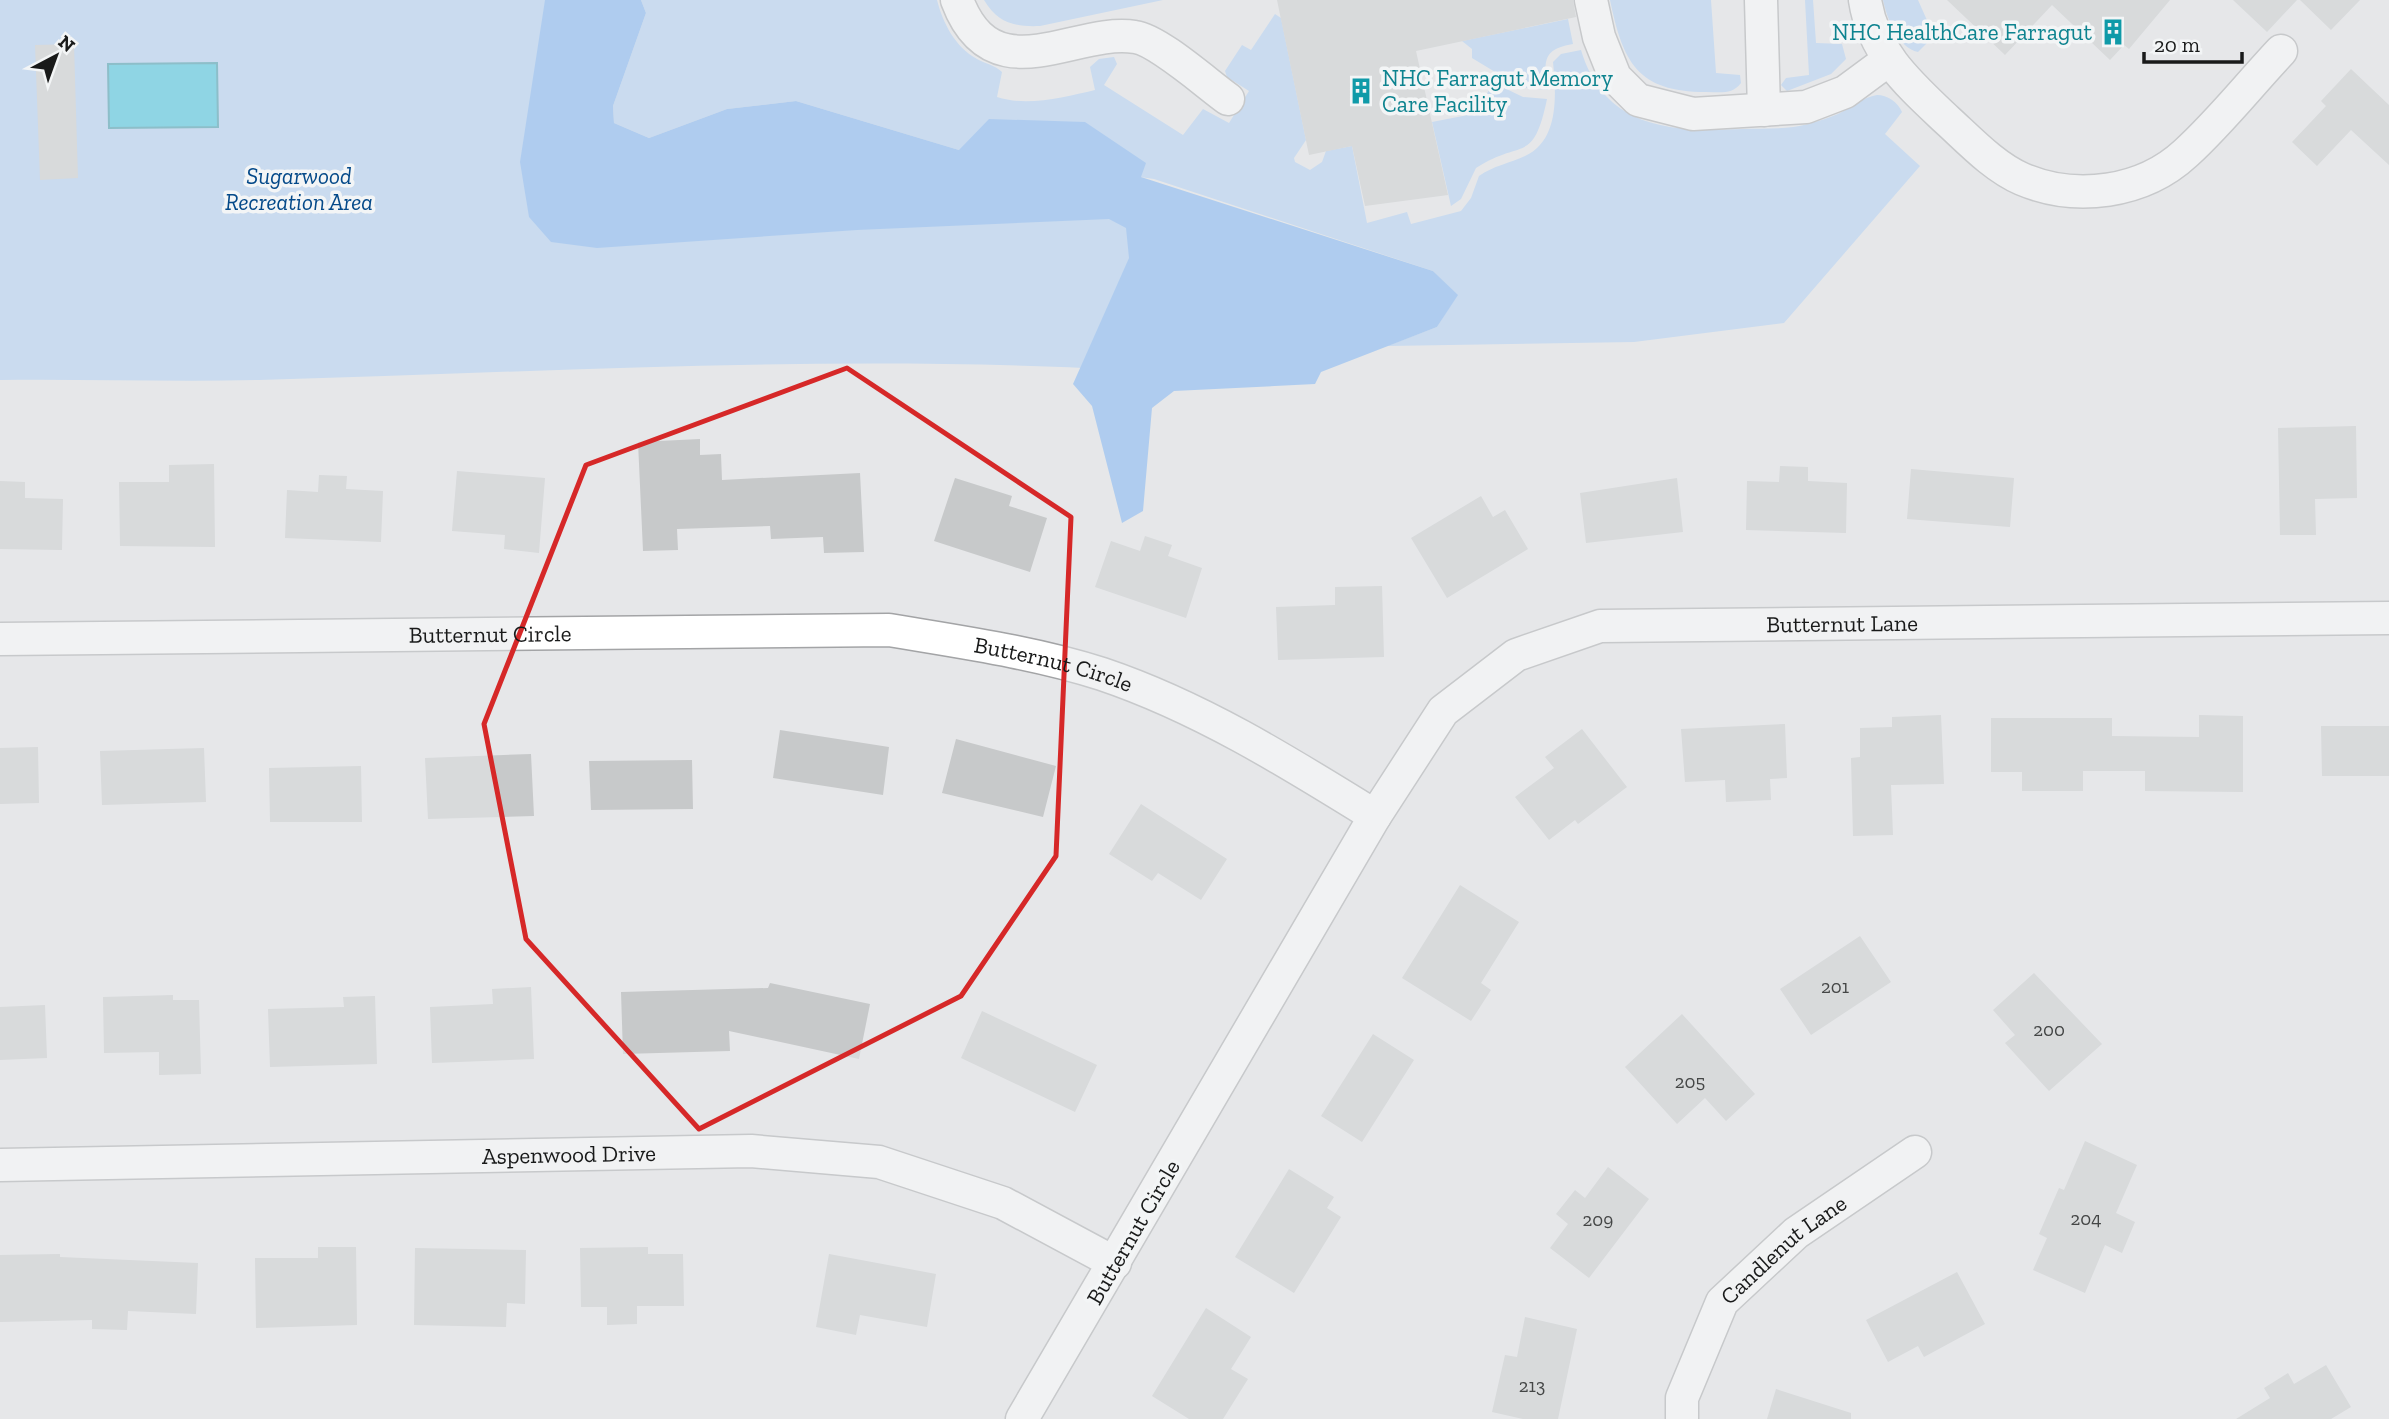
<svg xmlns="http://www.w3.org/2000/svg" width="2389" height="1419" viewBox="0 0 2389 1419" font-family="'Zilla Slab',serif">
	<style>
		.green { fill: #a8ccf6 }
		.forest { fill: #6eacf5 }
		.water { fill: #26bedd; stroke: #228da2; stroke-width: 2 }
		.building { fill: #c7c9ca }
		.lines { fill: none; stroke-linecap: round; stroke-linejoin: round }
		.minor-casing { stroke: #a3a4a6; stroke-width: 35 }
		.minor { stroke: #fff; stroke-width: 32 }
		.marked { fill: none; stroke: #d62828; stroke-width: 5; stroke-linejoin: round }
		.labels { text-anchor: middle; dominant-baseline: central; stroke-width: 7; stroke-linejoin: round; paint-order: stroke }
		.number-label { font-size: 19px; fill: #444646 }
		.culture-label { font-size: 23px; fill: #0d838f; stroke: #f3f5f6; text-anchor: end }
		.park-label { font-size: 23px; font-style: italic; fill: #044989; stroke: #f3f5f6 }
		.street-label { font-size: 23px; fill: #191a1a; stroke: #f3f5f6 }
	</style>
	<rect width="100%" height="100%" fill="#e6e7e9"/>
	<!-- green -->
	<path class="green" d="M 0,0 L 560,0 L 550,212 L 1134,202 L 1122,370 C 835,354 547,372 259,380 C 173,382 86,379 0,380 Z
		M 641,0 L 937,0 C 943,23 955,47 977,59 C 986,64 995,65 1002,72 L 997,97 C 1027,107 1065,97 1095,90 L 1090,67 L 1099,59 L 1114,57 L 1117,64 L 1104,85 L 1183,135 L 1203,109 L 1229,123 L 1249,91 L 1227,77 L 1225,71 L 1242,45 L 1251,50 L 1275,14 L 1281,18 L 1306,140 L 1294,158 L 1295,162 L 1310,170 L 1322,162 L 1326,151 L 1352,146 L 1367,223 L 1407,212 L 1411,224 L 1461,211 L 1471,198 L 1479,176 C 1493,166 1510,163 1525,156 C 1560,140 1556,93 1553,62 L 1561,54 L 1581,50 C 1605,130 1673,132 1743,129 C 1764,128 1788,130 1808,124 C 1818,121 1829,118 1838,114 C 1851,108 1863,97 1877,95 C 1887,95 1898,102 1902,112 L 1885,134 L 1920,166 L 1784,323 L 1634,342 L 1387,346 L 1437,327 L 1457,295 L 1433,271 L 1154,179 L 959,150 L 796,101 L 727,109 L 649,138 L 614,123 L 613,106 L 646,13 Z
		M 984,0 L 1163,0 L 1040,26 C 1014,27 998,23 984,0 Z
		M 1610,0 L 1711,0 L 1716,73 L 1740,75 L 1741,83 C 1732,95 1720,92 1706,92 C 1637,92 1623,62 1610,0 Z
		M 1805,0 L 1813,0 L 1816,43 L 1842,44 L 1846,59 L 1831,74 L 1787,91 L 1781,85 L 1786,78 L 1809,75 Z
		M 1883,0 L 1918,0 L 1934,36 L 1918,52 C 1898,48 1887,18 1883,0 Z
		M 1568,19 L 1573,44 C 1541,49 1544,63 1548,90 L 1520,87 L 1472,58 L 1472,49 L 1462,41 Z
		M 1494,83 L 1523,97 L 1547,99 C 1533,166 1522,138 1476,168 L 1461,199 L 1451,206 L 1432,122 L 1473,114 Z"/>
	<!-- forest -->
	<path class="forest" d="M 545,0 L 641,0 L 646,13 L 613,106 L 614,123 L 649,138 L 727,109 L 796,101 L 959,150 L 989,119 L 1085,122 L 1146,163 L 1141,177 L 1433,271 L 1458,295 L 1437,327 L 1321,372 L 1315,384 L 1174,391 L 1152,408 L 1143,511 L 1122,523 L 1092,406 L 1073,384 L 1129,258 L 1126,228 L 1109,219 L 857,230 L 597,248 L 551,242 L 529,217 L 520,162 Z"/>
	<!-- water -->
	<path class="water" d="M 217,63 L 218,127 L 109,128 L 108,64 Z"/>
	<!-- building -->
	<path class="building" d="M 1277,0 L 1573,0 L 1576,17 L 1416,51 L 1448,195 L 1365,206 L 1352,146 L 1309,155 Z
		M 1947,0 L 2170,0 L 2129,49 L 2124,45 L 2110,60 L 2052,5 L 2005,55 Z
		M 2233,0 L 2297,0 L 2267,32 Z
		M 2300,0 L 2360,0 L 2331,30 Z
		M 74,44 L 78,178 L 40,180 L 35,45 Z
		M 2351,69 L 2389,105 L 2389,165 L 2351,130 L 2317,166 L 2292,142 L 2326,106 L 2321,101 Z
		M 2356,426 L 2357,498 L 2315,499 L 2316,535 L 2280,535 L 2278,428 Z
		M 700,439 L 700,455 L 721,454 L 722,480 L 860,473 L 864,552 L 824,553 L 823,537 L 771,539 L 770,526 L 677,529 L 678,550 L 643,551 L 638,442 Z
		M 214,464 L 215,547 L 120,546 L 119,482 L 169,482 L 169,465 Z
		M 1780,466 L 1808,467 L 1808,481 L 1847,483 L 1846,533 L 1746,530 L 1747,481 L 1779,482 Z
		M 1911,469 L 2014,478 L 2010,527 L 1907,519 Z
		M 457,471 L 545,478 L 539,553 L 504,549 L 505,535 L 452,531 Z
		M 319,475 L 347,476 L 346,489 L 383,491 L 381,542 L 285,538 L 287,490 L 318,492 Z
		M 955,478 L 1012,496 L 1009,506 L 1047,518 L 1030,572 L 934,541 Z
		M 1677,478 L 1683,532 L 1586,543 L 1580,493 Z
		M 0,481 L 25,482 L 25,498 L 63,499 L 62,550 L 0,549 Z
		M 1481,496 L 1493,517 L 1505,510 L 1528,549 L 1447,598 L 1411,538 Z
		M 1145,536 L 1172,545 L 1168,556 L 1202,568 L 1186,618 L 1095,587 L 1111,541 L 1140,551 Z
		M 1382,586 L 1384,657 L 1278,660 L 1276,607 L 1335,605 L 1335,587 Z
		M 1941,715 L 1944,784 L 1891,785 L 1893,835 L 1853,836 L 1851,758 L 1860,757 L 1860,728 L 1892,727 L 1892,717 Z
		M 2199,715 L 2243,716 L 2243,792 L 2145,791 L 2145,771 L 2083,771 L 2083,791 L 2022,791 L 2022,772 L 1991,772 L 1991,718 L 2112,718 L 2112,736 L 2199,737 Z
		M 1785,724 L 1787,778 L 1770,779 L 1771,800 L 1726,802 L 1725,780 L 1685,782 L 1681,729 Z
		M 2321,726 L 2389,726 L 2389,776 L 2322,776 Z
		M 1582,729 L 1627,787 L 1578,824 L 1575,820 L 1549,840 L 1515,797 L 1554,768 L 1545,757 Z
		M 780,730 L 889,747 L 883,795 L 773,778 Z
		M 956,739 L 1056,766 L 1043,817 L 942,793 Z
		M 38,747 L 39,803 L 0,804 L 0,748 Z
		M 204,748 L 206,802 L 102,805 L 100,751 Z
		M 531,754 L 534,816 L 428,819 L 425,758 Z
		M 692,760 L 693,809 L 591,810 L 589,761 Z
		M 361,766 L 362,822 L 270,822 L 269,768 Z
		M 1141,804 L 1227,859 L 1201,900 L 1158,873 L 1152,881 L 1109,854 Z
		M 1460,885 L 1519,922 L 1481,983 L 1491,990 L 1471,1021 L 1402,978 Z
		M 1860,936 L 1891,982 L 1811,1035 L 1780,989 Z
		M 2034,973 L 2102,1044 L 2049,1091 L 2005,1043 L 2015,1035 L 1993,1010 Z
		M 770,983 L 870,1004 L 859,1059 L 729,1031 L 730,1051 L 623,1054 L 621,992 L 768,988 Z
		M 531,987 L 534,1059 L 432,1063 L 430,1007 L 493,1004 L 492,989 Z
		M 173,995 L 173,1000 L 199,1000 L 201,1074 L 159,1075 L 159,1052 L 104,1053 L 103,997 Z
		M 375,996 L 377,1064 L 270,1067 L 268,1009 L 344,1007 L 343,997 Z
		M 45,1005 L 47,1058 L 0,1060 L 0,1007 Z
		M 982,1011 L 1097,1065 L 1075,1112 L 961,1058 Z
		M 1682,1014 L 1755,1094 L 1726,1121 L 1705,1098 L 1677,1124 L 1625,1067 Z
		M 1373,1034 L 1414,1060 L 1362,1142 L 1321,1116 Z
		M 2085,1141 L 2137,1165 L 2116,1213 L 2135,1222 L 2122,1253 L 2105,1245 L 2085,1293 L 2033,1270 L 2047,1238 L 2039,1234 L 2059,1188 L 2064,1190 Z
		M 1608,1167 L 1649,1199 L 1589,1278 L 1550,1248 L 1568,1224 L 1556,1214 L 1575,1190 L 1585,1198 Z
		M 1289,1169 L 1334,1197 L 1327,1208 L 1341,1217 L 1294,1293 L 1235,1257 Z
		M 318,1247 L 356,1247 L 357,1325 L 256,1328 L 255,1258 L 318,1258 Z
		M 648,1247 L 648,1254 L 683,1254 L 684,1306 L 637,1306 L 637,1324 L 607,1325 L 607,1307 L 581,1307 L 580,1248 Z
		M 415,1248 L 526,1250 L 525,1304 L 507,1303 L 506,1327 L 414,1325 Z
		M 60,1254 L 60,1257 L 198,1263 L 196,1314 L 128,1311 L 127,1330 L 92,1329 L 92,1320 L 0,1322 L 0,1255 Z
		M 829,1254 L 936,1274 L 927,1327 L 860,1315 L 856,1335 L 816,1327 Z
		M 1957,1272 L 1985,1324 L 1924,1357 L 1918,1346 L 1888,1362 L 1866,1320 Z
		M 1206,1308 L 1251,1337 L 1231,1369 L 1248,1379 L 1223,1419 L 1189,1419 L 1152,1396 Z
		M 1525,1317 L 1577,1329 L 1558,1419 L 1523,1419 L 1492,1412 L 1505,1355 L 1517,1357 Z
		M 2326,1365 L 2351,1407 L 2331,1419 L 2236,1419 L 2270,1398 L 2264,1388 L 2288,1373 L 2294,1384 Z
		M 1776,1389 L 1851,1413 L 1851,1419 L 1767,1419 Z"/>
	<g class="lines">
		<!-- minor casing -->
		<g class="minor-casing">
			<g id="minor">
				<path d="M 957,0 C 993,96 1075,27 1135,37 C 1158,40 1207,84 1228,99"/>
				<path d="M 1591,0 L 1599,37 L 1615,77 L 1638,100 L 1693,114 L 1806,107 L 1845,92 L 1887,61"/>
				<path d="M 1761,0 L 1764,110"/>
				<path d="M 1865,0 C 1873,53 1910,85 1947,120 C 1969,140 1994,167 2022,179 C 2076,202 2143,193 2186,153 C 2220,122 2249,85 2281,51"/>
				<path id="s1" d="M 0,639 L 889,630 C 960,642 1033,652 1102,674 C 1200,707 1288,762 1375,816 L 1022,1419"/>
				<path id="s2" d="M 1375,816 L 1443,711 L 1516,655 L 1600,626 L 2389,618"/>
				<path id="s3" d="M 0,1165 L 751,1151 L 879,1162 L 1003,1203 L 1115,1263"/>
				<path id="s4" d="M 1682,1419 L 1682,1398 L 1722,1302 L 1796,1233 L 1915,1152"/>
			</g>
		</g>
		<!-- minor -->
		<use href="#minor" class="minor"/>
	</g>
	<!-- marked area -->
	<path d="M0 0H2389V1419H0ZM 847,368 L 1071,517 L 1056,856 L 961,996 L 699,1129 L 526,939 L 484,724 L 586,465 Z" fill="#e6e7e9" fill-opacity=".55" fill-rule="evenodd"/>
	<path class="marked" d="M 847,368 L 1071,517 L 1056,856 L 961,996 L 699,1129 L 526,939 L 484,724 L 586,465 Z"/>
	<!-- icons -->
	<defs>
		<g id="building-bare" transform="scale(2.1)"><path d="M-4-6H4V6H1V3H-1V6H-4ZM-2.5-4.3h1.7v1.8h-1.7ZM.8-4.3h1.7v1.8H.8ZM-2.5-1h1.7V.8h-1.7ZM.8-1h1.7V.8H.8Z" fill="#0f9aa8" stroke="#f3f5f6" stroke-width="2.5" paint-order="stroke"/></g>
	</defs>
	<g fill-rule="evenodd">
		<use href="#building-bare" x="2113" y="32"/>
		<use href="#building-bare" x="1361" y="91"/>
	</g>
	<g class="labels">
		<!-- number labels -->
		<g class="number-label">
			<text x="1835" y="986">201</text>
			<text x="2049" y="1029">200</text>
			<text x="1690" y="1081">205</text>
			<text x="2086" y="1218">204</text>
			<text x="1598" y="1219">209</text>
			<text x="1532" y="1385">213</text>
		</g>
		<!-- culture labels -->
		<g class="culture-label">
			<text x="2092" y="32">NHC HealthCare Farragut</text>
			<text x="1382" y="78" text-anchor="start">NHC Farragut Memory<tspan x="1382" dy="26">Care Facility</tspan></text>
		</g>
		<!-- park labels -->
		<g class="park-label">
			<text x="299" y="176">Sugarwood<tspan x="299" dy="26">Recreation Area</tspan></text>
		</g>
		<!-- street labels -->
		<g class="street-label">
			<text stroke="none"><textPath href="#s2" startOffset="548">Butternut Lane</textPath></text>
			<text stroke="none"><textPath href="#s1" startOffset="490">Butternut Circle</textPath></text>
			<text stroke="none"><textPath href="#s1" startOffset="1057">Butternut Circle</textPath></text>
			<text stroke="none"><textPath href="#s3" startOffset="569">Aspenwood Drive</textPath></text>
			<text transform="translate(1133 1232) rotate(-60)">Butternut Circle</text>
			<text stroke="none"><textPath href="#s4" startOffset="206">Candlenut Lane</textPath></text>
		</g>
	</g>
	<!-- north arrow -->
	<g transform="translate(56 56) rotate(41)" stroke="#f3f5f6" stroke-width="5" paint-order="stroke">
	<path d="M0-5L12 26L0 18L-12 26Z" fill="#191a1a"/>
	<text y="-10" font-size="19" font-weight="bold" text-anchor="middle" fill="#191a1a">N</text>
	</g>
	<!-- scale -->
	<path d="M2144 52v10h98v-10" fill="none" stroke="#191a1a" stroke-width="3.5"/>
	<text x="2154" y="52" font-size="21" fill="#191a1a" stroke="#f3f5f6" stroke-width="5" paint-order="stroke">20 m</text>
</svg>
